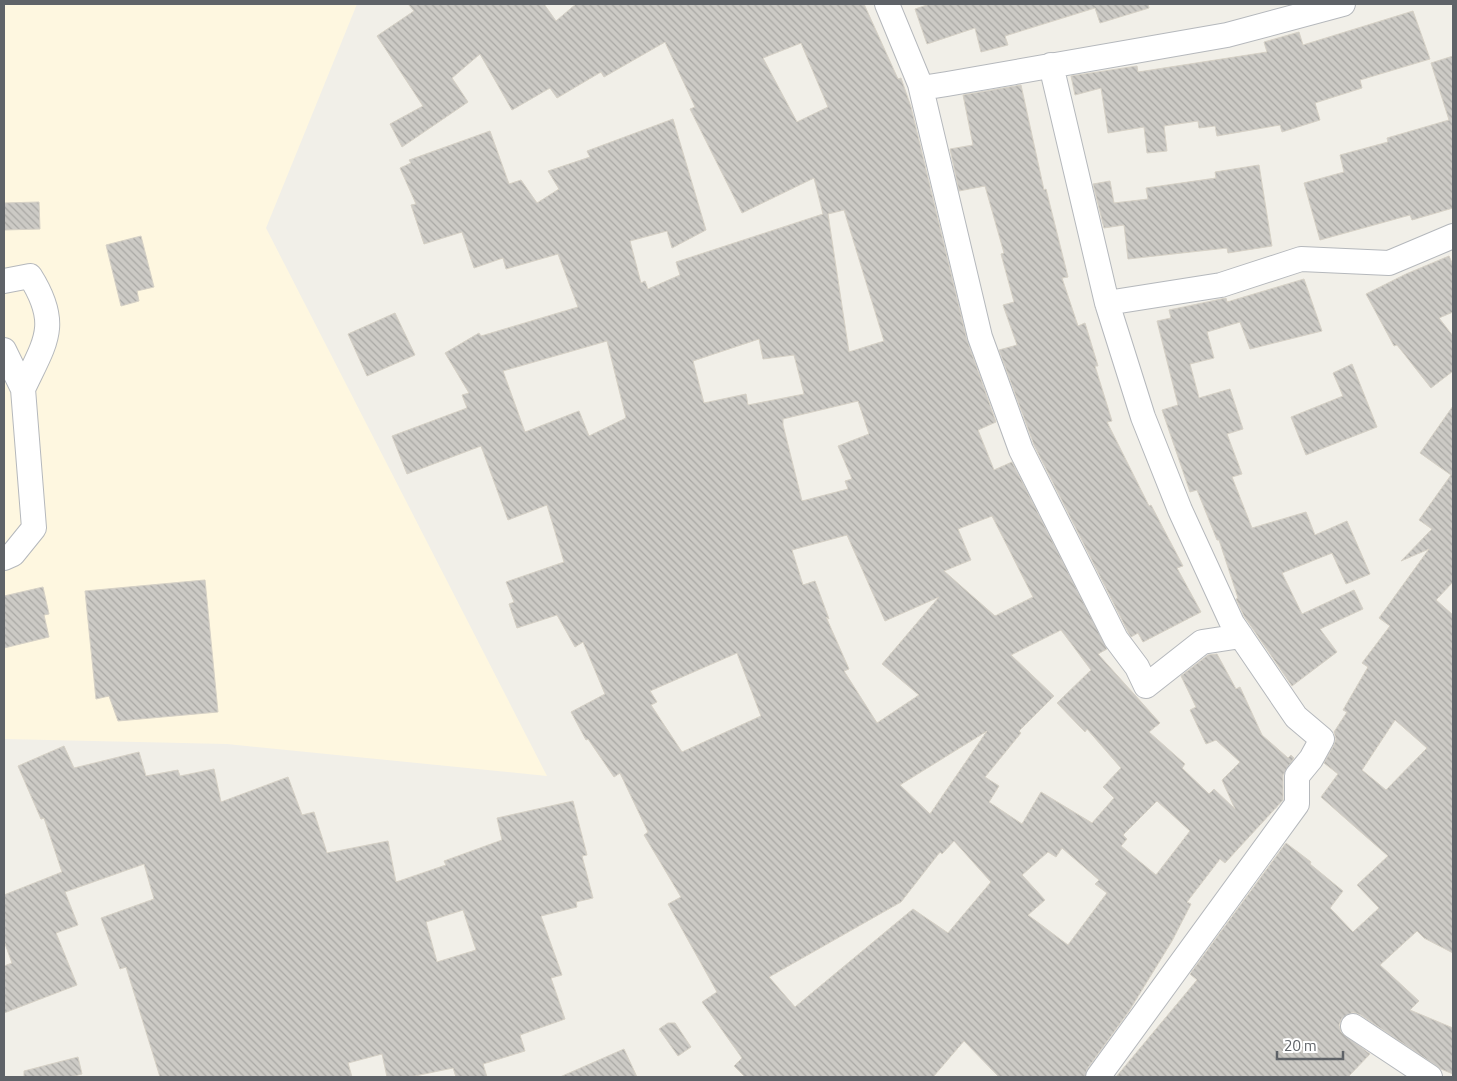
<svg xmlns="http://www.w3.org/2000/svg" width="1457" height="1081" viewBox="0 0 1457 1081" font-family="'Titillium Web',sans-serif">
	<style>
		.commercial { fill: #fef7e0 }
		.building { fill: url(#building-back-hatch); stroke: #d6d1c6; fill-rule: evenodd }
		.lines { fill: none; stroke-linecap: round; stroke-linejoin: round }
		.street-casing { stroke: #b5b8bc; stroke-width: 26 }
		.street { stroke: #fff; stroke-width: 24 }
	</style>
	<defs>
		<pattern id="building-back-hatch" width="6" height="6" patternUnits="userSpaceOnUse" patternTransform="scale(1.25)"><rect width="6" height="6" fill="#cccac5"/><path d="M-1 5l2 2M0 0l6 6M5-1l2 2" fill="none" stroke="#a9a8a4"/></pattern>
	</defs>
	<rect width="100%" height="100%" fill="#f1efe8"/>
	<!-- commercial -->
	<path class="commercial" d="M 4,4 L 357,4 L 266,228 L 547,776 L 227,744 L 4,739 Z"/>
	<!-- building -->
	<path class="building" d="M 408,4 L 544,4 L 556,21 L 576,4 L 864,4 L 898,79 L 901,78 L 911,107 L 967,340 L 996,422 L 978,430 L 994,470 L 1012,462 L 1107,649 L 1098,654 L 1160,723 L 1149,732 L 1185,764 L 1182,768 L 1209,794 L 1214,789 L 1235,809 L 1222,780 L 1240,762 L 1216,740 L 1206,744 L 1190,710 L 1196,707 L 1181,676 L 1208,655 L 1217,654 L 1236,689 L 1240,687 L 1262,735 L 1288,758 L 1291,755 L 1294,758 L 1283,775 L 1283,800 L 1225,863 L 1220,859 L 1187,902 L 1191,904 L 1172,941 L 1129,1011 L 1087,1069 L 1085,1077 L 999,1077 L 964,1041 L 933,1077 L 745,1077 L 734,1066 L 742,1058 L 702,1002 L 717,992 L 668,904 L 681,897 L 644,835 L 648,832 L 620,773 L 614,777 L 588,739 L 586,740 L 571,712 L 605,694 L 583,642 L 575,647 L 557,615 L 517,628 L 509,604 L 514,602 L 506,582 L 564,562 L 547,505 L 508,520 L 481,446 L 407,474 L 392,436 L 467,408 L 462,395 L 469,393 L 445,353 L 479,333 L 481,336 L 578,307 L 558,254 L 506,269 L 503,258 L 474,268 L 462,232 L 424,244 L 411,205 L 416,204 L 400,168 L 411,163 L 409,160 L 490,131 L 509,184 L 521,180 L 537,203 L 559,189 L 548,171 L 590,157 L 587,151 L 673,119 L 706,230 L 672,248 L 667,231 L 630,241 L 641,283 L 645,281 L 648,289 L 680,275 L 676,262 L 823,214 L 814,178 L 742,213 L 690,109 L 695,107 L 665,42 L 604,77 L 601,72 L 557,98 L 550,88 L 512,110 L 480,54 L 452,78 L 468,102 L 402,147 L 390,124 L 423,106 L 377,36 L 414,11 ZM 801,43 L 828,107 L 797,122 L 763,58 ZM 844,210 L 884,341 L 849,352 L 828,214 ZM 759,339 L 763,359 L 794,355 L 804,394 L 748,405 L 746,394 L 704,403 L 693,361 ZM 607,341 L 626,418 L 589,436 L 579,411 L 525,432 L 503,371 ZM 858,401 L 869,434 L 838,446 L 852,479 L 845,481 L 848,489 L 802,501 L 783,425 L 783,419 ZM 992,516 L 1033,597 L 995,616 L 944,571 L 971,560 L 958,529 ZM 847,535 L 885,621 L 939,597 L 882,664 L 919,695 L 877,723 L 844,671 L 849,669 L 826,617 L 829,619 L 815,581 L 803,585 L 792,550 ZM 1061,630 L 1091,670 L 1057,703 L 1085,732 L 1087,729 L 1121,768 L 1103,787 L 1114,798 L 1092,823 L 1041,792 L 1022,824 L 989,802 L 999,786 L 985,777 L 1021,733 L 1019,731 L 1054,696 L 1011,655 ZM 737,653 L 761,716 L 682,752 L 651,705 L 657,702 L 650,691 ZM 987,731 L 930,814 L 900,785 ZM 1157,801 L 1190,831 L 1156,875 L 1121,846 L 1127,839 L 1123,835 ZM 954,841 L 991,882 L 948,933 L 913,909 L 795,1007 L 769,977 L 901,902 L 940,852 L 942,854 ZM 1062,848 L 1099,880 L 1095,884 L 1107,893 L 1068,945 L 1028,915 L 1045,900 L 1022,875 L 1048,852 L 1056,857 Z
		M 930,4 L 1148,4 L 1149,8 L 1100,23 L 1095,8 L 1005,36 L 1008,45 L 981,52 L 975,28 L 927,44 L 915,9 Z
		M 1413,11 L 1430,59 L 1360,80 L 1362,88 L 1315,103 L 1320,120 L 1282,132 L 1280,125 L 1217,136 L 1215,126 L 1199,128 L 1198,121 L 1164,126 L 1167,151 L 1147,153 L 1144,127 L 1108,133 L 1101,88 L 1075,95 L 1071,76 L 1137,66 L 1138,72 L 1267,52 L 1264,42 L 1299,32 L 1303,45 Z
		M 1453,56 L 1453,208 L 1412,220 L 1410,215 L 1320,240 L 1304,183 L 1344,172 L 1340,155 L 1388,142 L 1387,138 L 1449,120 L 1431,63 Z
		M 1021,85 L 1044,190 L 1046,189 L 1068,277 L 1062,278 L 1078,326 L 1085,323 L 1098,366 L 1095,366 L 1112,421 L 1107,422 L 1149,506 L 1151,505 L 1183,566 L 1177,568 L 1201,612 L 1143,642 L 1138,633 L 1131,637 L 1128,632 L 1034,445 L 999,350 L 1017,345 L 1003,305 L 1014,302 L 1001,254 L 1004,253 L 985,186 L 959,191 L 950,149 L 973,145 L 963,95 Z
		M 1259,165 L 1272,246 L 1228,253 L 1227,248 L 1128,259 L 1124,225 L 1104,228 L 1093,184 L 1110,181 L 1114,203 L 1148,199 L 1146,188 L 1216,178 L 1215,172 Z
		M 39,202 L 40,229 L 4,230 L 4,203 Z
		M 141,236 L 154,287 L 137,291 L 139,301 L 121,306 L 106,245 Z
		M 1449,256 L 1453,265 L 1453,312 L 1439,318 L 1453,336 L 1453,371 L 1431,388 L 1397,345 L 1394,346 L 1366,294 L 1406,274 Z
		M 1304,279 L 1322,331 L 1250,349 L 1240,322 L 1207,332 L 1214,358 L 1190,364 L 1199,398 L 1230,389 L 1243,429 L 1227,434 L 1242,474 L 1232,477 L 1252,528 L 1306,512 L 1315,535 L 1347,521 L 1370,574 L 1346,584 L 1332,553 L 1282,573 L 1302,614 L 1354,590 L 1363,609 L 1320,629 L 1337,652 L 1292,686 L 1244,616 L 1236,599 L 1238,598 L 1219,540 L 1217,540 L 1197,490 L 1190,492 L 1162,410 L 1178,405 L 1157,321 L 1171,318 L 1169,310 L 1226,298 L 1227,302 Z
		M 395,313 L 415,355 L 367,376 L 348,334 Z
		M 1352,364 L 1377,427 L 1306,455 L 1291,417 L 1343,396 L 1333,373 Z
		M 1453,406 L 1453,582 L 1436,600 L 1453,615 L 1453,953 L 1424,938 L 1417,931 L 1380,965 L 1419,1001 L 1410,1010 L 1453,1028 L 1453,1074 L 1441,1069 L 1361,1015 L 1353,1012 L 1342,1018 L 1339,1025 L 1341,1032 L 1370,1054 L 1348,1077 L 1116,1077 L 1197,980 L 1190,974 L 1286,843 L 1311,862 L 1310,864 L 1343,891 L 1330,908 L 1353,932 L 1379,908 L 1357,885 L 1388,856 L 1321,797 L 1338,774 L 1324,763 L 1334,745 L 1336,739 L 1334,732 L 1347,712 L 1343,710 L 1368,667 L 1362,663 L 1390,626 L 1379,618 L 1429,549 L 1401,561 L 1432,529 L 1419,520 L 1451,475 L 1420,453 ZM 1395,720 L 1427,748 L 1386,790 L 1362,770 Z
		M 205,580 L 218,712 L 118,721 L 109,696 L 96,699 L 85,591 Z
		M 43,587 L 49,614 L 44,615 L 49,637 L 4,648 L 4,596 Z
		M 64,746 L 74,768 L 139,752 L 146,776 L 178,770 L 180,776 L 214,769 L 221,802 L 288,777 L 302,815 L 314,812 L 327,853 L 388,841 L 396,882 L 446,865 L 444,861 L 502,840 L 497,818 L 573,801 L 587,855 L 582,856 L 593,898 L 576,902 L 577,907 L 541,916 L 562,975 L 551,978 L 565,1019 L 520,1035 L 525,1051 L 483,1064 L 487,1077 L 456,1077 L 453,1068 L 410,1077 L 387,1077 L 382,1054 L 348,1063 L 352,1077 L 160,1077 L 126,967 L 120,969 L 101,918 L 154,899 L 144,864 L 65,892 L 78,925 L 56,933 L 77,985 L 4,1013 L 4,966 L 12,963 L 4,941 L 4,895 L 62,872 L 44,818 L 41,819 L 18,766 ZM 463,910 L 476,950 L 437,962 L 426,922 Z
		M 668,1023 L 675,1023 L 691,1047 L 678,1056 L 659,1029 Z
		M 624,1049 L 637,1077 L 560,1077 Z
		M 78,1057 L 82,1074 L 71,1077 L 24,1077 L 24,1071 Z"/>
	<g class="lines">
		<!-- street casing -->
		<g class="street-casing">
			<path id="street" d="M 887,4 L 920,84 L 980,337 L 1021,450 L 1116,639 L 1137,667 L 1146,686 L 1202,642 L 1241,636
				M 1051,65 L 1107,303 L 1143,417 L 1180,510 L 1232,623 L 1296,717 L 1322,739 L 1311,759 L 1297,776 L 1297,804 L 1098,1077
				M 920,84 L 928,87 L 947,84 L 1227,35 L 1343,4
				M 4,281 L 30,276 C 61,325 45,342 23,389
				M 1107,303 L 1221,285 L 1301,259 L 1389,263 L 1453,236
				M 4,350 L 23,389 L 34,528 L 13,554 L 4,558
				M 1353,1026 L 1430,1077"/>
		</g>
		<!-- street -->
		<use href="#street" class="street"/>
	</g>
	<!-- border -->
	<rect width="1457" height="1081" fill="none" stroke="#5f6368" stroke-width="10"/>
	<!-- scale -->
	<path d="M1277 1051v8h66v-8" fill="none" stroke="#5f6368" stroke-width="2.5"/>
	<text x="1284" y="1051" font-size="15" fill="#5f6368" stroke="#ffffff" stroke-width="4" paint-order="stroke">20 m</text>
</svg>
